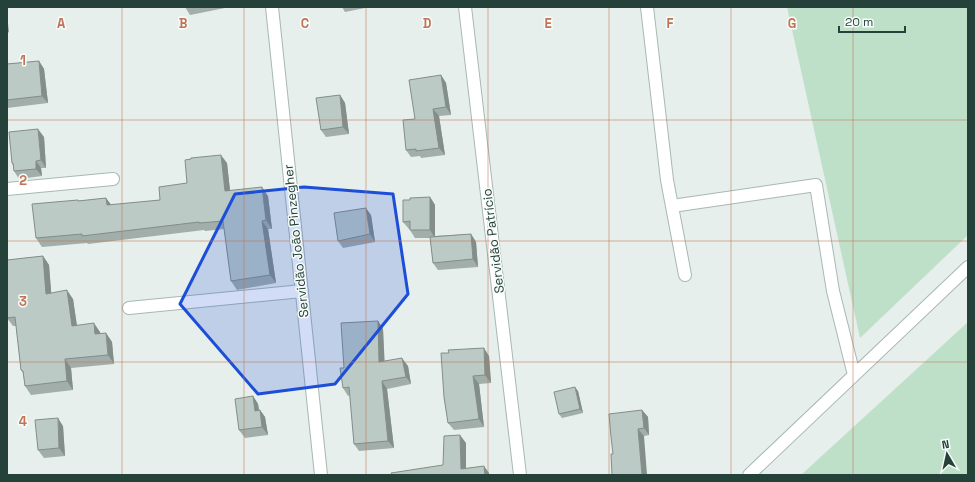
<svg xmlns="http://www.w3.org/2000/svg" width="975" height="482" viewBox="0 0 975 482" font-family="'Space Grotesk',sans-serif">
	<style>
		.green { fill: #bfe0c8 }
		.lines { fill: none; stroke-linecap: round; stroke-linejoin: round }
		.minor-casing { stroke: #a8b8b2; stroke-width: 14 }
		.minor { stroke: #fff; stroke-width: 12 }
		.wall { fill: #a1aea9 }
		.shaded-wall { fill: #838d89 }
		.building { fill: #bbcac4; stroke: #838d89 }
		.marked { fill: #1d4ed8; fill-opacity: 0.2; stroke: #1d4ed8; stroke-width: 3; stroke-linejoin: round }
		.grid { fill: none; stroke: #c07456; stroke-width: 1; stroke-opacity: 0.55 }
		.labels { text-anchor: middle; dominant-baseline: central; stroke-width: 3; stroke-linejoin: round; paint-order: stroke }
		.street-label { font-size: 13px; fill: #24423a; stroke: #f7fbf9 }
		.grid-label { font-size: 13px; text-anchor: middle; font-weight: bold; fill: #c07456; stroke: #f7fbf9; stroke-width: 3; stroke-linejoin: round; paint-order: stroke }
	</style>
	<rect width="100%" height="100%" fill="#e6efeb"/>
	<!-- green -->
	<path class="green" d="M 787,7 L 968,7 L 968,235 L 860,338 Z
		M 968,322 L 968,475 L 801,475 Z"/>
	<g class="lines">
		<!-- minor casing -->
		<g class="minor-casing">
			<path id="minor" d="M 272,7 L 321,475
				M 465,7 L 520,475
				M 647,7 L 667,180 L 685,275
				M 7,189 L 113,179
				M 672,206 L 816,185 L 833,291 L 854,375
				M 129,308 L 302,291
				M 749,475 L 968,267"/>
		</g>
		<!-- minor -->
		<use href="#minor" class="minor"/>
	</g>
	<!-- wall -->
	<path class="wall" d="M 185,7 L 230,7 L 190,15 Z
		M 342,7 L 370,7 L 345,12 Z
		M 39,61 L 44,69 L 48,103 L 7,108 L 7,64 Z
		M 441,75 L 446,83 L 451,115 L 439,116 L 445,155 L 421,158 L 420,156 L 411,157 L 406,150 L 415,119 Z
		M 340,95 L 345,103 L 349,134 L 326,137 L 321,130 Z
		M 44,137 L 46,168 L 41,168 L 42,176 L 19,179 L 14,171 L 13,165 L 12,163 Z
		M 227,163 L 230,191 L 268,196 L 272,229 L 268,229 L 276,283 L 237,290 L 231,281 L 224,229 L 205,231 L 204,230 L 88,244 L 87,243 L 42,247 L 36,238 L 78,200 L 79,201 L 106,198 L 111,205 L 160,200 L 187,183 Z
		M 430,197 L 435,205 L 435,236 L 471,234 L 476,242 L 478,267 L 438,270 L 433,263 L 430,238 L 415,238 L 410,230 L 410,229 L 409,229 L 403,222 L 410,200 Z
		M 371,215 L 375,242 L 343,248 L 338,241 Z
		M 43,256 L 49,265 L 51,293 L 73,299 L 77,325 L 100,332 L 100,334 L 106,333 L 112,342 L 114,364 L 71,368 L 73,390 L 31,395 L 25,386 L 23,373 L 21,370 L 16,326 L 13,326 L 7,318 L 7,260 Z
		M 378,321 L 383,329 L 384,361 L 408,366 L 411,384 L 387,389 L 394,448 L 359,451 L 354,444 L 350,395 L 348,396 L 343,388 L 344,368 Z
		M 489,356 L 491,383 L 479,384 L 484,427 L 454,430 L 448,423 L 444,397 Z
		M 578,391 L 583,413 L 562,418 L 559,414 Z
		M 253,396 L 258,404 L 259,410 L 260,410 L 265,417 L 268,435 L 245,438 L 239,430 Z
		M 642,410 L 648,417 L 649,435 L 644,436 L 613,454 Z
		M 63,426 L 65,456 L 44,458 L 38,450 Z"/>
	<!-- shaded-wall -->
	<path class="shaded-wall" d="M 7,14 L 9,33 L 7,30 Z
		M 39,61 L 44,69 L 48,103 L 42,96 Z
		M 441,75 L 446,83 L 451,115 L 446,107 Z
		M 340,95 L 345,103 L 349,134 L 343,127 Z
		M 433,109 L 439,116 L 445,155 L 439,148 Z
		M 38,129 L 44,137 L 46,168 L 41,160 Z
		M 221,155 L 227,163 L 231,199 L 225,191 Z
		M 36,161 L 41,168 L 42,176 L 36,169 Z
		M 262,187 L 268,196 L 272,229 L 266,220 Z
		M 430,197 L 435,205 L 435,238 L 430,230 Z
		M 106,198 L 112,206 L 107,205 Z
		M 366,208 L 371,215 L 375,242 L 370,234 Z
		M 262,221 L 268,229 L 276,283 L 270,275 Z
		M 471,234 L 476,242 L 478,267 L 473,259 Z
		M 43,256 L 49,265 L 52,302 L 46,294 Z
		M 67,290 L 73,299 L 78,334 L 72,326 Z
		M 378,321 L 383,329 L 385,369 L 379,362 Z
		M 94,323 L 100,332 L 102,343 L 95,334 Z
		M 106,333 L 112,342 L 114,364 L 108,355 Z
		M 484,348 L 489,356 L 491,383 L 485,375 Z
		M 402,358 L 408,366 L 411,384 L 406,377 Z
		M 65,359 L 71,368 L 73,390 L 67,381 Z
		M 473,376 L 479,384 L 484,427 L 479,419 Z
		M 382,381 L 387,389 L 394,448 L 388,441 Z
		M 575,387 L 578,391 L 583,413 L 580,409 Z
		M 253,396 L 258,404 L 260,418 L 255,411 Z
		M 260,410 L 265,417 L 268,435 L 262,427 Z
		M 642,410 L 648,417 L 649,435 L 644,428 Z
		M 58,418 L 63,426 L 65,456 L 59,448 Z
		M 638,429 L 644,436 L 647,475 L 642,475 Z
		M 460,435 L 466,443 L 466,475 L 461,469 Z
		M 484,466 L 489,473 L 489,475 L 485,475 Z"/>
	<!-- building -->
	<path class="building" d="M 39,61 L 42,96 L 7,100 L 7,64 Z
		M 441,75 L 446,107 L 433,109 L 439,148 L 416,151 L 416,149 L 406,150 L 403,120 L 415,119 L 409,80 Z
		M 340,95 L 343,127 L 321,130 L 316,98 Z
		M 38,129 L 41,160 L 36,161 L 36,169 L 14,171 L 13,163 L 12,163 L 9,132 Z
		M 221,155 L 225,191 L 262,187 L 266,220 L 262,221 L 270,275 L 231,281 L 223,221 L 199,223 L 199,222 L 82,236 L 82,234 L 36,238 L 32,204 L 78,200 L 78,201 L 106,198 L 107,205 L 160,200 L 159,187 L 187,183 L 185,160 L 191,159 L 191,158 Z
		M 430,197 L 430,230 L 410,230 L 410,221 L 403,222 L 403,200 L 410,200 L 410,198 Z
		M 366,208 L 370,234 L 338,241 L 334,213 Z
		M 471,234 L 473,259 L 433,263 L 430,237 Z
		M 43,256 L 46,294 L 67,290 L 72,326 L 94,323 L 95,334 L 106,333 L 108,355 L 65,359 L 67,381 L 25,386 L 23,371 L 21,370 L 15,317 L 7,318 L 7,260 Z
		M 378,321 L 379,362 L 402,358 L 406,377 L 382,381 L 388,441 L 354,444 L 349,387 L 343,388 L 340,368 L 344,368 L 341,323 Z
		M 484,348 L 485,375 L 473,376 L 479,419 L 448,423 L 444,397 L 441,353 L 449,353 L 448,350 Z
		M 575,387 L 580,409 L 559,414 L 554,392 Z
		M 253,396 L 255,411 L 260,410 L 262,427 L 239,430 L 235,399 Z
		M 642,410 L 644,428 L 638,429 L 642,475 L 612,475 L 611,454 L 613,454 L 611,437 L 609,414 Z
		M 58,418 L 59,448 L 38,450 L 35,420 Z
		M 460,435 L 461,469 L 484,466 L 485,475 L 392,475 L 391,473 L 443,465 L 444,436 Z"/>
	<!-- marked area -->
	<path class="marked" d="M 304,187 L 393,194 L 408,294 L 335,384 L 258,394 L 180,304 L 235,194 Z"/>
	<!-- grid -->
	<path class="grid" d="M 122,7 L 122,475M 244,7 L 244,475M 366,7 L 366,475M 488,7 L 488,475M 609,7 L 609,475M 731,7 L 731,475M 853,7 L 853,475M 7,120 L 968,120M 7,241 L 968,241M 7,362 L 968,362"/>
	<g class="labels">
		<!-- street labels -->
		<g class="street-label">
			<text transform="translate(296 241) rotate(-96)">Servidão João Pinzegher</text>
			<text transform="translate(493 241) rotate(-97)">Servidão Patrício</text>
		</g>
	</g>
	<g class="grid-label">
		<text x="61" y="28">A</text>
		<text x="183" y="28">B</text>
		<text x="305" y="28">C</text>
		<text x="427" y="28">D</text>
		<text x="548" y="28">E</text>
		<text x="670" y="28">F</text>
		<text x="792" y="28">G</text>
		<text x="23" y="65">1</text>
		<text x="23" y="185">2</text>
		<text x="23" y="306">3</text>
		<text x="23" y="426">4</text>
	</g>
	<!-- border -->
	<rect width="975" height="482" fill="none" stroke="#24423a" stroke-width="16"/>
	<!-- north arrow -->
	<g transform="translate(947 454) rotate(351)" stroke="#f7fbf9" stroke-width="3" paint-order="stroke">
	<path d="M0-3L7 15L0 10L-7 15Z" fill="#24423a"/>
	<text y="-6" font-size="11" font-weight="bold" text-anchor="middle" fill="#24423a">N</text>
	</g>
	<!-- scale -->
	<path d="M839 26v6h66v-6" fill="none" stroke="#24423a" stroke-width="2"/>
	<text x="845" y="26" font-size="12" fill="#24423a" stroke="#f7fbf9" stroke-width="3" paint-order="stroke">20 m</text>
</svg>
